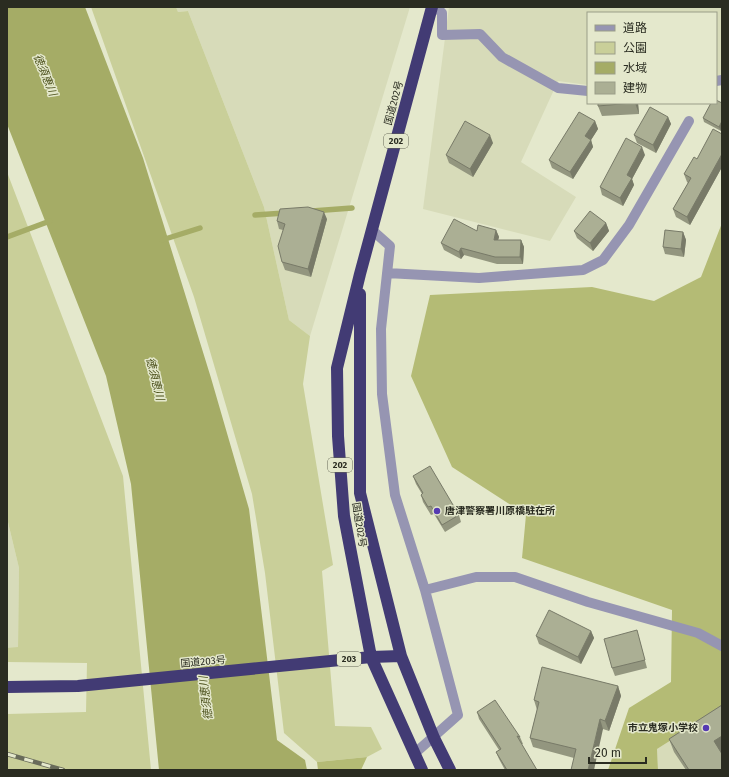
<svg xmlns="http://www.w3.org/2000/svg" width="729" height="777" viewBox="0 0 729 777" font-family="'Fira Sans','Noto Sans JP',sans-serif">
	<style>
		.built { fill: #d7dbb9 }
		.green { fill: #c9cf99 }
		.forest { fill: #b4bb75 }
		.water { fill: #a5ac66 }
		.lines { fill: none; stroke-linecap: round; stroke-linejoin: round }
		.stream { stroke: #a5ac66; stroke-width: 5.5 }
		.street { stroke: #9695b2; stroke-width: 10 }
		.highway { stroke: #423b74; stroke-width: 12 }
		.rail-casing { stroke: #686b5a; stroke-width: 4.5 }
		.rail { stroke: #e4e8cc; stroke-width: 3; stroke-dasharray: 9; stroke-linecap: butt }
		.wall { fill: #93967f }
		.shaded-wall { fill: #787a68 }
		.building { fill: #abaf94; stroke: #787a68 }
		.poi-dot { fill: #553ab2; stroke: #e4e8cc; stroke-width: 1.5 }
		.labels { text-anchor: middle; dominant-baseline: central; stroke-width: 3; stroke-linejoin: round; paint-order: stroke }
		.shield { fill: #e4e8cc; stroke: #626454; stroke-width: 1 }
		.shield-label { font-size: 9px; font-weight: bold; fill: #2a2c21 }
		.street-label { font-size: 10px; fill: #2a2c21; stroke: #e4e8cc }
		.poi-label { font-size: 10px; font-weight: bold; fill: #2a2c21; stroke: #e4e8cc; text-anchor: start }
		.water-label { font-size: 11px; font-style: italic; fill: #4c511c; stroke: #e4e8cc }
	</style>
	<rect width="100%" height="100%" fill="#e4e8cc"/>
	<!-- built -->
	<path class="built" d="M 176,7 L 410,7 L 310,336 L 289,320 L 264,207 L 188,11 L 178,12 Z
		M 449,7 L 722,7 L 722,77 L 716,77 L 716,13 L 588,13 L 588,85 L 558,81 L 521,162 L 576,197 L 550,241 L 423,209 Z
		M 7,518 L 19,568 L 18,648 L 7,648 Z
		M 722,708 L 722,770 L 658,770 L 657,749 Z"/>
	<!-- green -->
	<path class="green" d="M 91,7 L 176,7 L 178,12 L 188,11 L 264,207 L 289,320 L 310,336 L 303,384 L 333,565 L 322,571 L 335,726 L 371,727 L 382,749 L 367,757 L 317,762 L 284,733 L 265,573 L 252,494 L 194,297 Z
		M 7,172 L 123,476 L 151,770 L 7,770 L 7,714 L 86,712 L 87,663 L 7,662 L 7,648 L 18,647 L 19,568 L 7,518 Z"/>
	<!-- forest -->
	<path class="forest" d="M 722,223 L 722,708 L 657,749 L 658,770 L 608,770 L 629,708 L 671,682 L 672,610 L 522,558 L 526,515 L 452,467 L 411,376 L 430,295 L 592,287 L 654,301 L 701,277 Z
		M 367,757 L 361,770 L 318,770 L 317,762 Z"/>
	<!-- water -->
	<path class="water" d="M 7,7 L 85,7 L 143,158 L 211,378 L 249,509 L 277,740 L 305,760 L 307,770 L 159,770 L 131,484 L 106,376 L 7,124 Z"/>
	<g class="lines">
		<!-- stream -->
		<path class="stream" d="M 312,211 L 352,208
			M 255,215 L 285,213
			M 7,237 L 50,221
			M 162,240 L 200,228"/>
		<!-- street -->
		<path class="street" d="M 436,7 L 442,13 L 442,35 L 480,34 L 502,57 L 558,88 L 588,91
			M 716,81 L 722,80
			M 372,230 L 390,246 L 381,329 L 382,394 L 395,495 L 425,590 L 458,715 L 414,754
			M 387,273 L 479,278 L 583,270 L 603,260 L 629,225 L 689,121
			M 425,590 L 476,577 L 515,577 L 588,602 L 698,633 L 722,646"/>
		<!-- highway -->
		<path class="highway" d="M 360,294 L 360,493 L 401,656 L 434,738 L 450,770
			M 7,687 L 78,686 L 371,657 L 401,656
			M 422,770 L 371,657 L 344,516 L 338,436 L 337,368 L 360,274 L 432,7"/>
		<!-- rail casing -->
		<g class="rail-casing">
			<path id="rail" d="M 7,754 L 63,770"/>
		</g>
		<!-- rail -->
		<use href="#rail" class="rail"/>
	</g>
	<!-- wall -->
	<path class="wall" d="M 598,103 L 638,103 L 639,114 L 602,116 L 598,106 Z
		M 722,103 L 722,128 L 721,131 L 704,122 L 703,118 Z
		M 668,117 L 671,124 L 656,153 L 637,143 L 634,135 Z
		M 595,121 L 598,129 L 591,140 L 593,147 L 573,179 L 552,168 L 549,160 Z
		M 722,134 L 722,167 L 690,225 L 676,217 L 673,209 L 688,183 L 687,182 L 684,174 L 697,159 Z
		M 493,143 L 473,177 L 449,163 L 446,155 Z
		M 645,155 L 632,179 L 634,185 L 623,206 L 602,195 L 600,187 Z
		M 327,219 L 311,277 L 285,270 L 282,262 L 283,230 L 279,229 L 277,221 Z
		M 606,223 L 609,231 L 593,251 L 577,238 L 574,231 Z
		M 496,230 L 499,237 L 498,240 L 521,240 L 524,247 L 523,264 L 497,264 L 464,255 L 461,259 L 444,250 L 441,243 L 477,231 Z
		M 683,232 L 686,240 L 684,257 L 665,254 L 663,247 Z
		M 413,476 L 459,515 L 461,522 L 445,532 L 434,514 L 431,515 L 423,502 L 421,495 L 422,494 L 416,484 Z
		M 591,631 L 594,638 L 581,664 L 539,644 L 536,636 Z
		M 639,638 L 647,668 L 615,676 L 612,668 Z
		M 618,686 L 621,696 L 609,731 L 603,729 L 574,758 L 533,747 L 530,738 L 537,710 L 534,700 Z
		M 722,705 L 722,751 L 721,752 L 722,770 L 686,770 L 674,752 L 669,739 Z
		M 477,712 L 520,737 L 523,744 L 521,744 L 537,770 L 505,770 L 499,759 L 496,752 L 499,750 L 479,719 Z"/>
	<!-- shaded-wall -->
	<path class="shaded-wall" d="M 635,103 L 638,103 L 639,114 Z
		M 668,117 L 671,124 L 656,153 L 653,145 Z
		M 595,121 L 598,129 L 591,140 L 593,147 L 573,179 L 570,172 L 585,136 Z
		M 722,121 L 722,128 L 721,131 L 719,127 Z
		M 490,135 L 493,143 L 473,177 L 470,169 Z
		M 642,147 L 645,155 L 632,179 L 634,185 L 623,206 L 620,198 L 627,175 Z
		M 722,154 L 722,167 L 690,225 L 687,217 Z
		M 324,212 L 327,219 L 311,277 L 308,269 Z
		M 606,223 L 609,231 L 593,251 L 590,243 Z
		M 496,230 L 499,237 L 496,247 L 494,240 Z
		M 683,232 L 686,240 L 684,257 L 681,249 Z
		M 521,240 L 524,247 L 523,264 L 520,257 Z
		M 461,248 L 464,255 L 461,259 L 459,252 Z
		M 591,631 L 594,638 L 581,664 L 578,657 Z
		M 618,686 L 621,696 L 609,731 L 605,721 Z
		M 600,719 L 603,729 L 594,770 L 588,770 Z
		M 722,736 L 722,751 L 718,754 L 714,741 Z"/>
	<!-- building -->
	<path class="building" d="M 716,100 L 722,103 L 722,121 L 719,127 L 703,118 L 711,103 L 716,103 Z
		M 598,103 L 632,103 L 598,106 Z
		M 650,107 L 668,117 L 653,145 L 634,135 Z
		M 579,112 L 595,121 L 585,136 L 591,140 L 570,172 L 549,160 Z
		M 465,121 L 490,135 L 470,169 L 446,155 Z
		M 713,129 L 722,134 L 722,154 L 687,217 L 673,209 L 691,178 L 684,174 L 694,157 L 697,159 Z
		M 626,138 L 642,147 L 627,175 L 632,178 L 620,198 L 600,187 Z
		M 308,207 L 324,212 L 308,269 L 282,262 L 278,246 L 285,224 L 277,221 L 280,209 Z
		M 590,211 L 606,223 L 590,243 L 574,231 Z
		M 454,219 L 477,231 L 478,225 L 496,230 L 494,240 L 521,240 L 520,257 L 495,257 L 461,248 L 459,252 L 441,243 Z
		M 665,230 L 683,232 L 681,249 L 663,247 Z
		M 430,466 L 459,515 L 442,525 L 431,506 L 428,507 L 421,495 L 423,493 L 413,476 Z
		M 549,610 L 591,631 L 578,657 L 536,636 Z
		M 637,630 L 645,660 L 612,668 L 604,639 Z
		M 542,667 L 618,686 L 605,721 L 600,719 L 588,770 L 571,770 L 576,749 L 530,738 L 539,702 L 534,700 Z
		M 495,700 L 520,737 L 517,736 L 537,770 L 507,770 L 496,752 L 501,749 L 477,712 Z
		M 722,705 L 722,736 L 714,741 L 722,754 L 722,770 L 689,770 L 669,739 Z"/>
	<!-- markers -->
	<g class="poi-dot">
		<circle cx="437" cy="511" r="4"/>
		<circle cx="706" cy="728" r="4"/>
	</g>
	<g class="labels">
		<!-- shield labels -->
		<g class="shield">
			<rect x="384" y="134" width="24" height="14" rx="3"/>
			<rect x="328" y="458" width="24" height="14" rx="3"/>
			<rect x="337" y="652" width="24" height="14" rx="3"/>
		</g>
		<g class="shield-label">
			<text x="396" y="141">202</text>
			<text x="340" y="465">202</text>
			<text x="349" y="659">203</text>
		</g>
		<!-- street labels -->
		<g class="street-label">
			<text transform="translate(394 103) rotate(-75)">国道202号</text>
			<text transform="translate(359 525) rotate(81)">国道202号</text>
			<text transform="translate(203 662) rotate(-5)">国道203号</text>
		</g>
		<!-- poi labels -->
		<g class="poi-label">
			<text x="445" y="511">唐津警察署川原橋駐在所</text>
			<text x="698" y="728" text-anchor="end">市立鬼塚小学校</text>
		</g>
		<!-- water labels -->
		<g class="water-label">
			<text transform="translate(45 75) rotate(68)">徳須恵川</text>
			<text transform="translate(155 379) rotate(76)">徳須恵川</text>
			<text transform="translate(206 698) rotate(-97)">徳須恵川</text>
		</g>
	</g>
	<!-- border -->
	<rect width="729" height="777" fill="none" stroke="#2a2c21" stroke-width="16"/>
	<!-- legend -->
	<rect x="587" y="12" width="130" height="92" fill="#e4e8cc" stroke="#9a9d88"/>
	<rect x="595" y="25" width="20" height="6" fill="#9695b2" stroke="#9a9d88"/>
	<text x="623" y="32" font-size="12" fill="#2a2c21">道路</text>
	<rect x="595" y="42" width="20" height="12" fill="#c9cf99" stroke="#9a9d88"/>
	<text x="623" y="52" font-size="12" fill="#2a2c21">公園</text>
	<rect x="595" y="62" width="20" height="12" fill="#a5ac66" stroke="#9a9d88"/>
	<text x="623" y="72" font-size="12" fill="#2a2c21">水域</text>
	<rect x="595" y="82" width="20" height="12" fill="#abaf94" stroke="#9a9d88"/>
	<text x="623" y="92" font-size="12" fill="#2a2c21">建物</text>
	<!-- scale -->
	<path d="M589 757v6h57v-6" fill="none" stroke="#2a2c21" stroke-width="2"/>
	<text x="595" y="757" font-size="12" fill="#2a2c21" stroke="#e4e8cc" stroke-width="3" paint-order="stroke">20 m</text>
</svg>
